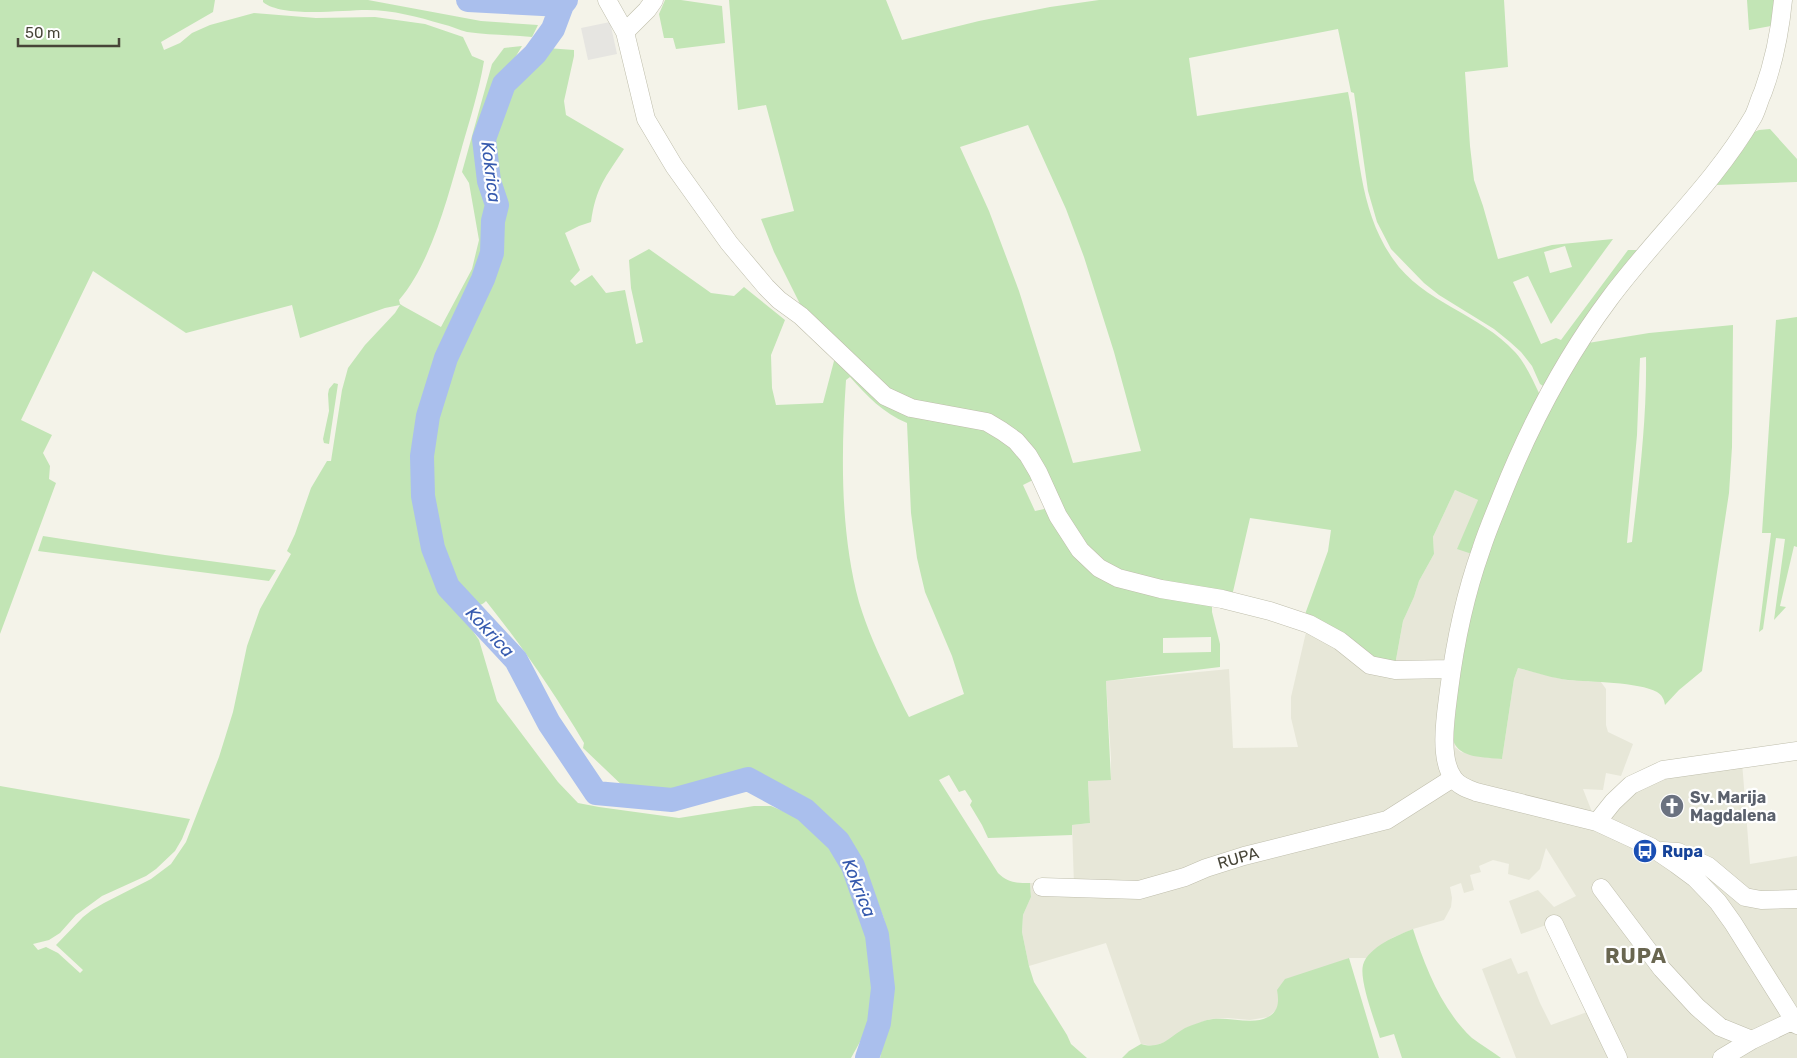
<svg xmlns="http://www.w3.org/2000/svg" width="1797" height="1058" viewBox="0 0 1797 1058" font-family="Rubik,sans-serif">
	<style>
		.residential { fill: #e7e7d8 }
		.green { fill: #c2e5b5; fill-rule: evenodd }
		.parking { fill: #e6e5e1 }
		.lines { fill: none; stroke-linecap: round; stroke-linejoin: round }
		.river { stroke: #aabfed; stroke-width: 24 }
		.minor-casing { stroke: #bfbeac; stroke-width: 19 }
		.minor { stroke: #fff; stroke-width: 18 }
		.labels { text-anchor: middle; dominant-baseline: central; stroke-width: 4.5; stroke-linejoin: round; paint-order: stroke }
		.worship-label { font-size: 16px; font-weight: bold; fill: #5b616d; stroke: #fff; text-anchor: start }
		.transit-label { font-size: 16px; font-weight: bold; fill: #164399; stroke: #fff; text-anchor: start }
		.street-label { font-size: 16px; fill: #474538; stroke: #fff }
		.water-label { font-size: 18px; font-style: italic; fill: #365aae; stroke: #fff }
		.district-label { font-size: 21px; font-weight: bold; letter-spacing: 1px; fill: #696650; stroke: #fff }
	</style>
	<rect width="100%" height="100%" fill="#f4f3e9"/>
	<!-- residential -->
	<path class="residential" d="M 1455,490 L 1478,500 L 1455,747 L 1461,752 L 1478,756 L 1502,759 L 1514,679 L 1518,668 L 1566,680 L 1601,682 L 1606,689 L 1606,725 L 1608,732 L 1633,744 L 1621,776 L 1606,773 L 1603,790 L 1583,789 L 1592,812 L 1628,783 L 1742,762 L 1750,864 L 1797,856 L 1797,1058 L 1516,1058 L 1482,969 L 1511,958 L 1518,974 L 1527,971 L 1540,1003 L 1551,1025 L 1590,1011 L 1549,924 L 1521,934 L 1509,901 L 1538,890 L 1554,907 L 1576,896 L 1546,848 L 1540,869 L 1529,880 L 1508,874 L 1509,864 L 1493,860 L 1479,866 L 1481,872 L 1470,875 L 1474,890 L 1464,893 L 1461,883 L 1450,887 L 1452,898 L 1451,907 L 1444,920 L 1413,929 L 1392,938 L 1376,949 L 1367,958 L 1349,958 L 1278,990 L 1279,1002 L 1276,1010 L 1268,1017 L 1250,1020 L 1228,1018 L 1210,1019 L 1186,1028 L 1170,1040 L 1154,1046 L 1141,1044 L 1106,943 L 1029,966 L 1022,932 L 1023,915 L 1031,897 L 1030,883 L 1074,885 L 1072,825 L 1090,823 L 1088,780 L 1111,780 L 1111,758 L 1106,681 L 1229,669 L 1233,748 L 1298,747 L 1291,718 L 1291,697 L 1307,628 L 1395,665 L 1403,621 L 1414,597 L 1419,581 L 1434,554 L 1433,537 Z"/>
	<!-- green -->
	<path class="green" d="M 0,0 L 215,0 L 213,12 L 161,42 L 164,50 L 180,43 L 192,33 L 210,25 L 254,13 L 316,18 L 375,17 L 425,24 L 463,37 L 472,56 L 484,61 C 479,91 470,119 462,147 C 449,193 431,264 399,300 L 400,304 L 403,306 L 441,327 L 472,269 L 479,240 L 469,183 L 462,172 L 492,64 L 504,48 L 522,46 L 500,83 L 485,115 L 480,138 L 484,185 L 490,199 L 490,212 L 486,222 L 486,249 L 480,272 L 447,341 L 430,391 L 423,418 L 417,456 L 417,474 L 418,496 L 423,527 L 431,552 L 447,599 L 459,611 L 479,640 L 497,701 L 558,782 L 578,803 L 599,807 L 679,818 L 754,806 L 771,806 L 802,819 L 831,846 L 846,871 L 858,902 L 872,959 L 876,989 L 872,1012 L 866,1031 L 851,1058 L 0,1058 L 0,786 L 190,819 L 182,839 L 175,851 L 156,869 L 146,876 L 102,896 L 76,915 L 60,933 L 49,940 L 33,944 L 38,950 L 46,947 L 58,953 L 80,973 L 83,970 L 56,945 L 83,917 L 92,910 L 104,903 L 151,879 L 171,864 L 186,842 L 219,757 L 233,712 L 247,646 L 260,609 L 291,554 L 287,551 L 295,534 L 311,488 L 327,461 L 331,461 L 342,390 L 348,368 L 365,345 L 395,313 L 400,305 L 385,308 L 300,338 L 292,305 L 186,333 L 93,271 L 21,420 L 52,435 L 43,453 L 50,466 L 49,479 L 56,483 L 0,634 Z
		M 263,0 L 368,0 L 481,21 L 538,25 L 532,37 C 511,35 489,35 467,32 C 459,30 451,26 442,24 C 418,17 393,10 367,10 C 342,10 282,18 263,2 Z
		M 665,0 L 681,0 L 722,6 L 725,43 L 676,49 L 673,38 L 664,38 L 659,14 Z
		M 729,0 L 886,0 L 902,40 L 979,21 L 1050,7 L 1099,0 L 1504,0 L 1508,67 L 1465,72 L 1470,146 L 1474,180 L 1483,206 L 1498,259 L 1552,245 L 1613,239 L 1551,324 L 1528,276 L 1513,282 L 1541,344 L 1556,338 L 1561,340 L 1628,250 L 1638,250 L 1543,386 L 1540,384 L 1532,366 L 1521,352 L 1510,342 L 1494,329 L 1439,295 L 1424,283 L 1391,249 L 1377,222 L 1368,191 L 1354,93 L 1351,92 L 1338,29 L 1189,58 L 1197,116 L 1348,92 C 1360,150 1358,209 1393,259 C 1423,303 1481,314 1515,352 C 1526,364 1533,381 1540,395 L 1472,554 L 1457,549 L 1478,500 L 1455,490 L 1433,537 L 1434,554 L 1419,581 L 1414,597 L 1403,621 L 1395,665 L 1387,665 L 1304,617 L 1328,551 L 1331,530 L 1250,518 L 1232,596 L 1120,574 L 1082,546 L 1026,443 L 887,389 L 802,308 L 774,252 L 761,219 L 794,211 L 766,105 L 738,110 ZM 1028,125 L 1066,209 L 1084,257 L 1114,352 L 1141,451 L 1073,463 L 1019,291 L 989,211 L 960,147 ZM 1565,246 L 1572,267 L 1550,273 L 1544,252 Z
		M 1747,0 L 1774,0 L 1771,26 L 1749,30 Z
		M 533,47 L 574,50 L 574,56 L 564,101 L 566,115 L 624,149 C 605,178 596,187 591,222 L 579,226 L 565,233 L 580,270 L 570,281 L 575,286 L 592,275 L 606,293 L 625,290 L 636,344 L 643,342 L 631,288 L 629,260 L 649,249 L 711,293 L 734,296 L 744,287 L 785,320 L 771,355 L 772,388 L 776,405 L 823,403 L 834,361 L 838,361 L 874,392 L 979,425 L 1016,448 L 1035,479 L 1023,485 L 1035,511 L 1049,508 L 1081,557 L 1212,602 L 1212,612 L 1220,644 L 1220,667 L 1106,681 L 1111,780 L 1088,781 L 1090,823 L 1072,825 L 1072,835 L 988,838 L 982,825 L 970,805 L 972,801 L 965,790 L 959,792 L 949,775 L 939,780 L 998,873 C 1008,883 1016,883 1030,883 L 1031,897 L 1023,915 L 1022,932 L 1029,966 L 1034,982 L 1067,1035 L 1071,1044 L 1087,1058 L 880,1058 L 891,1006 L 888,941 L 884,919 L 864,866 L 844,836 L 809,802 L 784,787 L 752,771 L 735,771 L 680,788 L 660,790 L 626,789 L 583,748 L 584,743 C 555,694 522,646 486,601 C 473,615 455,590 451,579 C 442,553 433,526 428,499 C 420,448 441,379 462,333 C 468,321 474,308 481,296 C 488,284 497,274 500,260 C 503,245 498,229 501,214 C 502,211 505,207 505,204 C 505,201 504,195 503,192 C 499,182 492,179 490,166 C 485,123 509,81 533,47 ZM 850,377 C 867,396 883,413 907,423 L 911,513 L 917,558 L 925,592 L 952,656 L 964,694 L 909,717 C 902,705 897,692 891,680 C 879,655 867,629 859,602 C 840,532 841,453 846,380 ZM 1211,637 L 1211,652 L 1163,653 L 1163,638 Z
		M 1770,129 L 1797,159 L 1797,182 L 1716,185 L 1745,147 L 1754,132 L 1759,130 Z
		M 1797,317 L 1797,547 L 1794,546 L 1780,606 L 1786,607 L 1774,620 L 1785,539 L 1776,538 L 1763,629 L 1759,632 L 1771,533 L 1762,533 L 1776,320 Z
		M 1733,325 L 1732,447 L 1729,493 L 1702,671 L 1679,690 L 1665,705 C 1664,699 1662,695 1657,692 C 1639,682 1590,682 1568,680 C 1551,678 1534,672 1518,668 L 1514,679 L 1502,759 C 1485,757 1459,759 1453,740 L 1460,662 L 1467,625 L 1486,560 L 1512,488 L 1545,416 L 1588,343 L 1649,333 ZM 1646,357 C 1647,419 1639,481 1632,542 L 1627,543 L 1637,435 L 1640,358 Z
		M 334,383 L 338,384 L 329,444 L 324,443 L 323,439 L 329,411 L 328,394 L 329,389 Z
		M 43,536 L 165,555 L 276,570 L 269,581 L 38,551 Z
		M 1413,929 C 1425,967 1442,1010 1472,1038 C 1481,1045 1492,1051 1501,1058 L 1402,1058 L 1394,1034 L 1380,1038 C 1375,1022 1359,980 1363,965 C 1368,947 1398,935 1413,929 Z
		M 1349,958 L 1379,1058 L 1122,1058 L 1129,1051 L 1141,1044 C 1162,1050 1169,1037 1185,1028 C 1192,1025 1200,1022 1207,1020 C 1226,1015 1252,1026 1268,1017 C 1279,1011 1279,1001 1277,990 L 1285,979 Z"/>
	<!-- parking -->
	<path class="parking" d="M 610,22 L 617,54 L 588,60 L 581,28 Z"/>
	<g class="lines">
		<!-- river -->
		<path class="river" d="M 468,0 L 562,5 L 566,0
			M 562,5 L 553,29 L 535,54 L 504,84 L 484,139 L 489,181 L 497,205 L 493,221 L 492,253 L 483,279 L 446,358 L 428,416 L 422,456 L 423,496 L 433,548 L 448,587 L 516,660 L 549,723 L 596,793 L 672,800 L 748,779 L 805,810 L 838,841 L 853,866 L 877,935 L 883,988 L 879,1023 L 867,1058"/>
		<!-- minor casing -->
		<g class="minor-casing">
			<path id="minor" d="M 607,0 L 625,32 L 646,119 L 674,166 L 729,243 L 766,287 L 779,300 L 801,316 L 885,396 L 911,408 L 987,422 L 1002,431 L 1016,441 L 1028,455 L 1038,472 L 1058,516 L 1080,550 L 1099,568 L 1118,578 L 1161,589 L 1222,599 L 1270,611 L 1309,624 L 1340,641 L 1370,665 L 1395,670 L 1452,669
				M 1783,0 C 1780,32 1774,62 1763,92 C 1759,100 1757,110 1753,117 C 1714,184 1656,236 1610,298 C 1565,358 1530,425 1502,495 C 1495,513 1487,531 1481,550 C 1465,595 1455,643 1449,690 C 1446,714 1438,759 1454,779 C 1459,786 1468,789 1476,792 L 1597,822 L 1651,847 L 1676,864 L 1695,878 L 1718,902 L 1733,923 L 1797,1025
				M 625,32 L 647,10 L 654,0
				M 1597,822 L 1613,802 L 1631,785 L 1663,770 L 1797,751
				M 1662,851 L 1678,852 L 1708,866 L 1745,897 L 1761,900 L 1797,899
				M 1042,887 L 1139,890 L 1185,877 L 1206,868 L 1244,856 L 1387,820 L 1453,778
				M 1601,888 L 1662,969 L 1697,1007 L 1720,1027 L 1752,1040
				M 1554,924 L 1618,1058
				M 1722,1058 L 1752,1040 L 1794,1020"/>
		</g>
		<!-- minor -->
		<use href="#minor" class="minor"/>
	</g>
	<!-- icons -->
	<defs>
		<g id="church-disc" transform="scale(1.25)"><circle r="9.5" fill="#6b7280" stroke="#fff"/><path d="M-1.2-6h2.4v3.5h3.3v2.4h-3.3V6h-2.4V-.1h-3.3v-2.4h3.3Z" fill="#fff"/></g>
		<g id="bus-disc" transform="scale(1.25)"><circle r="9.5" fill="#1a4fb4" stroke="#fff"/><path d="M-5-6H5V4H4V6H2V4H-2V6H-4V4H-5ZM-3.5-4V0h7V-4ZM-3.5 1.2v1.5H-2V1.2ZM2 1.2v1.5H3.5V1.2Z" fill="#fff"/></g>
	</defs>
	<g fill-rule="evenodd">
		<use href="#church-disc" x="1672" y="806"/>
		<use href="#bus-disc" x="1645" y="851"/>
	</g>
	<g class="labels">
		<!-- worship labels -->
		<g class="worship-label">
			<text x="1690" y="797">Sv. Marija<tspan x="1690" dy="18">Magdalena</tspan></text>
		</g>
		<!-- transit labels -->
		<g class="transit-label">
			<text x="1662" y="851">Rupa</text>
		</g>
		<!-- street labels -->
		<g class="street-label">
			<text transform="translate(1238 858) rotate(-16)">RUPA</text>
		</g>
		<!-- water labels -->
		<g class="water-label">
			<text transform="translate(491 172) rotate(83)">Kokrica</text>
			<text transform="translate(490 632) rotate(47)">Kokrica</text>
			<text transform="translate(859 888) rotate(68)">Kokrica</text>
		</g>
		<!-- district labels -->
		<g class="district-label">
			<text x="1636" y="955">RUPA</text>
		</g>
	</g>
	<!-- scale -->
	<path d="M18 38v8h101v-8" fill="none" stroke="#474538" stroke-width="2.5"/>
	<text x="25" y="38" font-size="15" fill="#474538" stroke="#ffffff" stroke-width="4" paint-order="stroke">50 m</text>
</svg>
